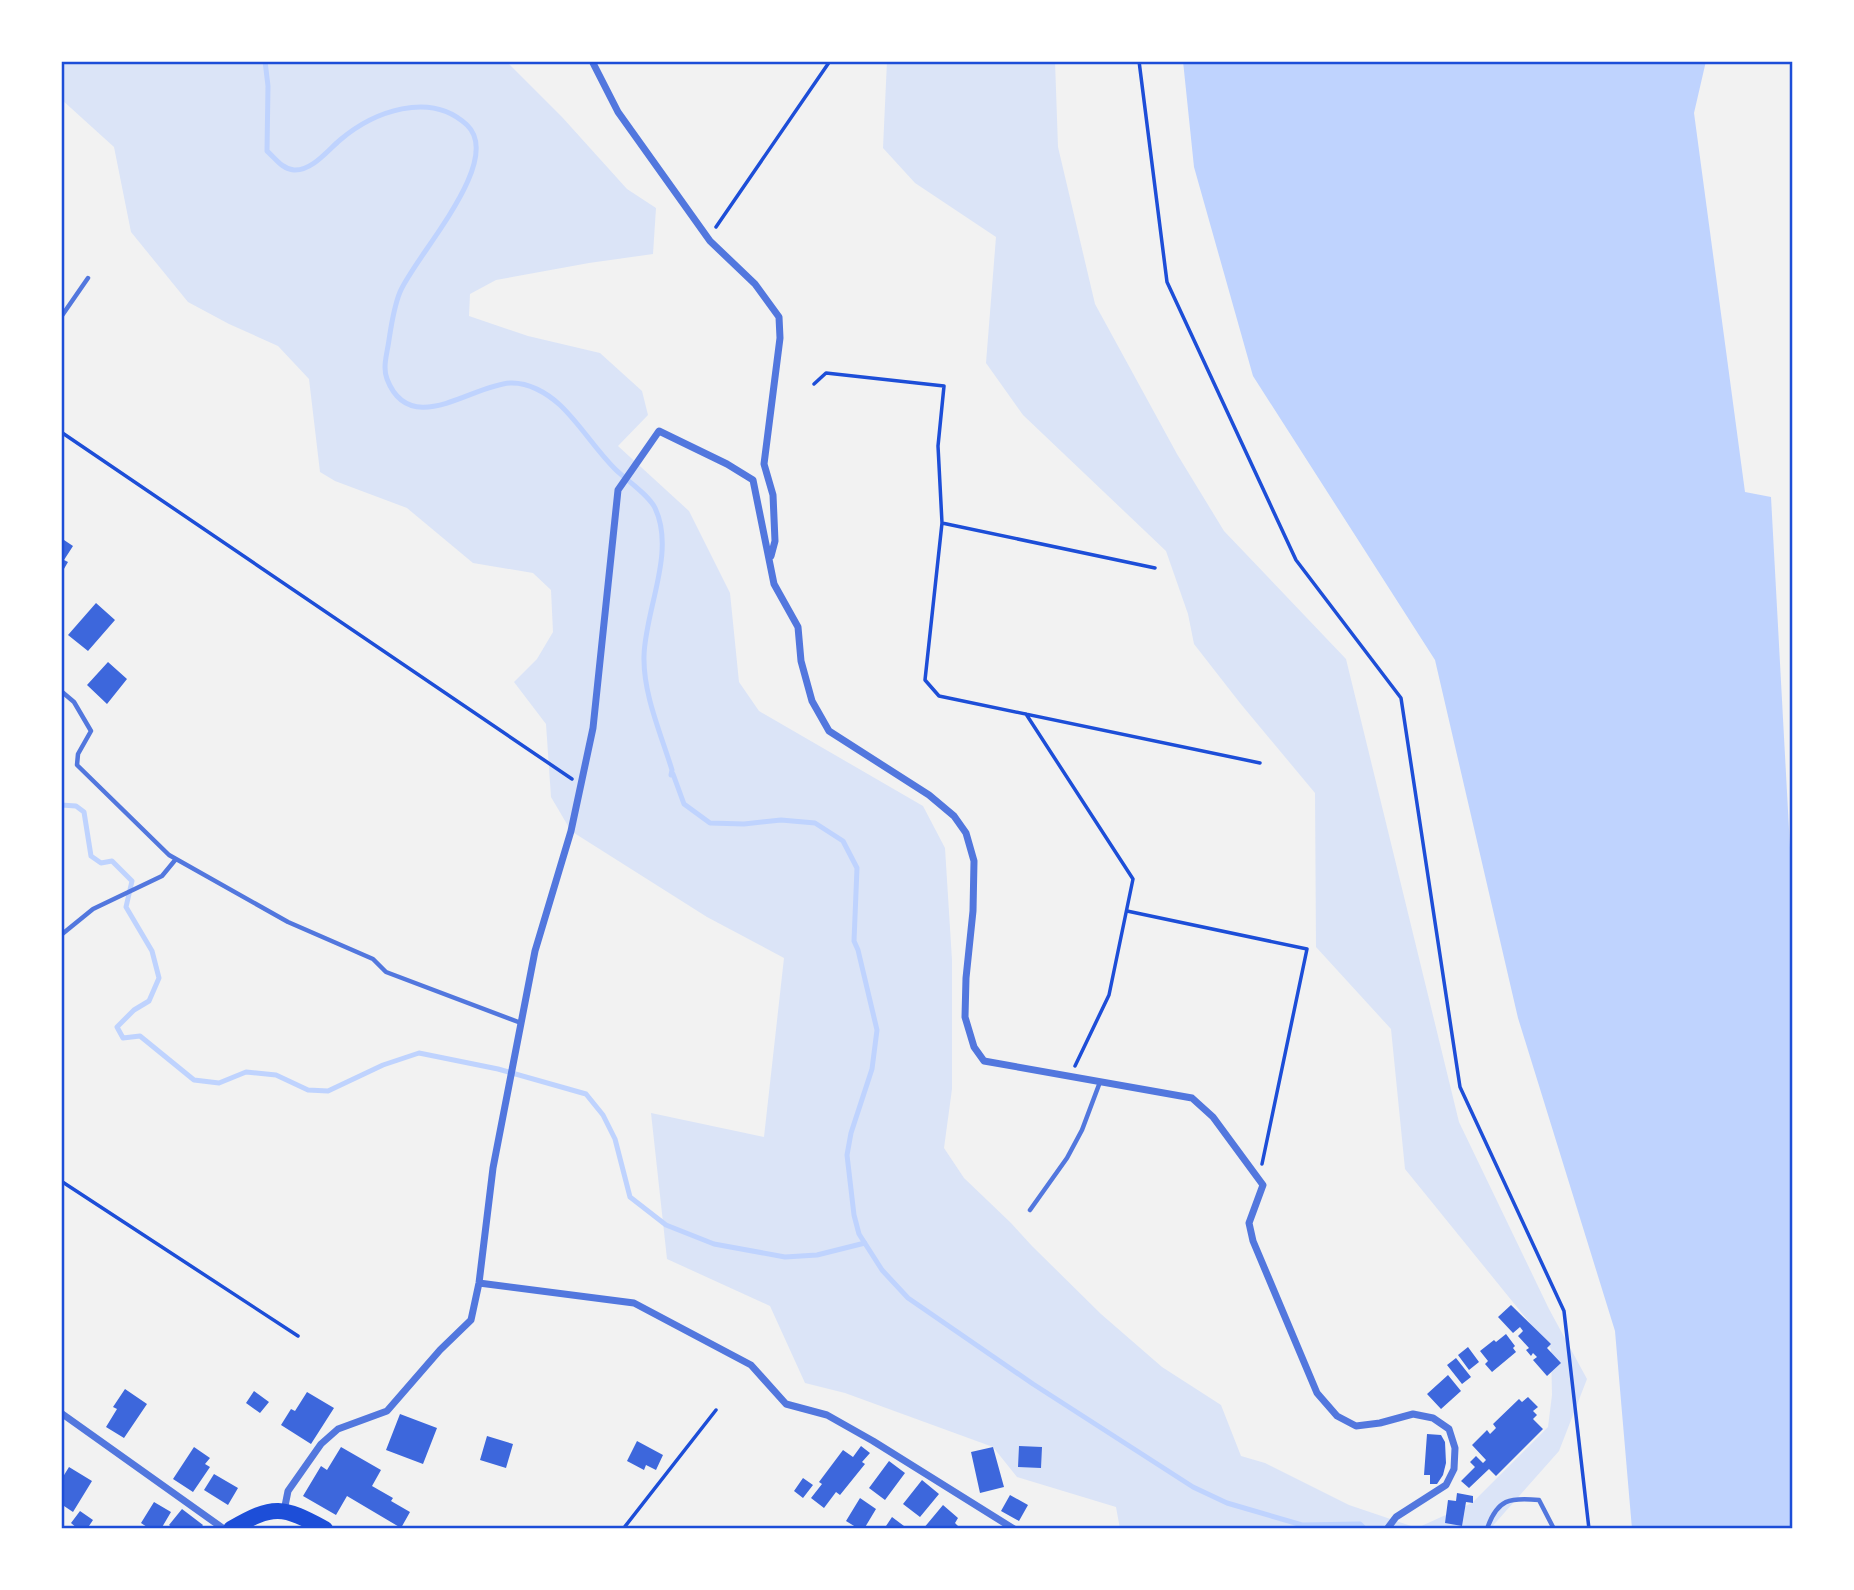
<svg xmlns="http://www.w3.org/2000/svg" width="1854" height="1590" viewBox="0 0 1854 1590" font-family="'Fira Sans',sans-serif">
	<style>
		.green { fill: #dbe4f7 }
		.water { fill: #bfd3fe }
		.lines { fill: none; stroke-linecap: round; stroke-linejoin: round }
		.stream { stroke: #bfd3fe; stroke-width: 5 }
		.building { fill: #3d67dc }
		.path { stroke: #1d4ed8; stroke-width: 3.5 }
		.service { stroke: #5277de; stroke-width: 4.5 }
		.minor { stroke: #5277de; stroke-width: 7 }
		.primary { stroke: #1d4ed8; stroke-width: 16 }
		.neatline { fill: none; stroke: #1d4ed8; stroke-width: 2.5 }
	</style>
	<rect width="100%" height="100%" fill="#f2f2f2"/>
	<!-- green -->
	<path class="green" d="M 61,61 L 506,61 L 562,117 L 627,189 L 656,208 L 653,254 L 589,263 L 496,280 L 470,294 L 469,316 L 528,336 L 600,353 L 642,391 L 648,415 L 618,446 L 689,511 L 730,593 L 739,682 L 759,711 L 923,806 L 945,848 L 952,960 L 952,1089 L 944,1148 L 964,1178 L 1011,1223 L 1032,1246 L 1101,1314 L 1162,1367 L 1221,1405 L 1241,1456 L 1265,1463 L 1349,1505 L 1417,1528 L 1472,1503 L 1548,1427 L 1552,1395 L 1551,1349 L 1405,1169 L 1391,1029 L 1316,947 L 1315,793 L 1240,703 L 1194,644 L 1188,614 L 1166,551 L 1023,415 L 986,363 L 996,237 L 915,183 L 883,148 L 887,61 L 1055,61 L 1058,147 L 1095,304 L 1177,454 L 1224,531 L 1346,659 L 1459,1122 L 1549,1309 L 1587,1379 L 1559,1451 L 1490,1529 L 1120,1529 L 1116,1507 L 1017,1477 L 993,1447 L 845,1393 L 805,1383 L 770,1306 L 667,1259 L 651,1113 L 764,1137 L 784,958 L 707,917 L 571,831 L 551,797 L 546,724 L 514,682 L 537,659 L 553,632 L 551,590 L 533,573 L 473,563 L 407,508 L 335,481 L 320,472 L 309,379 L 278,346 L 229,324 L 188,302 L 131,232 L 114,147 L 61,99 Z"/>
	<!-- water -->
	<path class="water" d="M 1183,61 L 1706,61 L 1694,113 L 1745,492 L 1771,497 L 1793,903 L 1793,1529 L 1632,1529 L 1615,1331 L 1518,1018 L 1435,660 L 1253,376 L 1194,167 Z"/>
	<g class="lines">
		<!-- stream -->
		<path class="stream" d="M 265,61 L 268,86 L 267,151 C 275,158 282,169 294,170 C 312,171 328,150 340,140 C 373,112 430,90 467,125 C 505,161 415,256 400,292 C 393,309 391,328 388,346 C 386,357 383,369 387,379 C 410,439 472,385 510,383 C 528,382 547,393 560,405 C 580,424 595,449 615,469 C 625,479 649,495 655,508 C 676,552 645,610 644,656 C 643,694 661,734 672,770 L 671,775 L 673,774 L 684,804 L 710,823 L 744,824 L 781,820 L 815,823 L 843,841 L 857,868 L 854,941 L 858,950 L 877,1030 L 872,1069 L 851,1133 L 847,1155 L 854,1215 L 859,1234 L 882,1270 L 908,1298 L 1033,1384 L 1193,1487 L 1227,1503 L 1302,1525 L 1360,1524 L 1365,1529
			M 61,805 L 76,806 L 84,812 L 91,856 L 101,863 L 112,861 L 132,881 L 126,907 L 152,951 L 159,978 L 149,1001 L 134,1010 L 117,1027 L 123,1038 L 140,1036 L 194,1080 L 219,1083 L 246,1072 L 276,1075 L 308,1090 L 328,1091 L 383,1065 L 419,1053 L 498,1069 L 586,1094 L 603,1115 L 615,1139 L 630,1197 L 666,1225 L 714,1244 L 785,1257 L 817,1255 L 865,1243"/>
	</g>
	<!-- building -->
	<path class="building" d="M 61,538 L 73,546 L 64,560 L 68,562 L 61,574 Z
		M 96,603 L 115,620 L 88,651 L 68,635 Z
		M 108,662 L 127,679 L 107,704 L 87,685 Z
		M 1511,1305 L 1551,1344 L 1547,1348 L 1561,1363 L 1547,1376 L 1533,1360 L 1537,1357 L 1533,1353 L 1531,1356 L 1526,1350 L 1529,1348 L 1518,1336 L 1523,1331 L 1520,1327 L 1513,1333 L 1498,1317 Z
		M 1506,1334 L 1515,1346 L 1513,1348 L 1516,1352 L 1492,1372 L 1485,1364 L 1488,1361 L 1480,1351 L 1494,1340 L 1496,1342 Z
		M 1468,1347 L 1479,1362 L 1469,1370 L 1458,1355 Z
		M 1456,1358 L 1471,1377 L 1462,1384 L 1447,1365 Z
		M 1448,1375 L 1461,1391 L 1441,1409 L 1427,1394 Z
		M 125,1389 L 147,1404 L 124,1438 L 106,1427 L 117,1409 L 113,1407 Z
		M 254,1391 L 269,1402 L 260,1413 L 246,1403 Z
		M 307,1392 L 334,1408 L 311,1444 L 281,1425 L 291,1409 L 295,1411 Z
		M 1528,1397 L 1538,1407 L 1533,1411 L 1537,1415 L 1533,1419 L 1543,1429 L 1496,1476 L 1489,1469 L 1469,1488 L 1461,1481 L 1475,1467 L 1470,1462 L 1476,1456 L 1483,1463 L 1486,1460 L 1472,1445 L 1487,1430 L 1490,1434 L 1496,1428 L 1493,1424 L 1519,1399 L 1522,1402 Z
		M 400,1414 L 437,1428 L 423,1464 L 386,1450 Z
		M 1427,1434 L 1441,1435 L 1445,1442 L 1446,1463 L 1443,1475 L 1437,1484 L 1430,1484 L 1430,1475 L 1424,1475 Z
		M 487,1436 L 513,1444 L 506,1468 L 480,1460 Z
		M 637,1441 L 663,1455 L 656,1470 L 646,1465 L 644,1470 L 627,1461 Z
		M 861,1446 L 870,1453 L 862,1462 L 865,1464 L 840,1495 L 836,1492 L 824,1508 L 811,1498 L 822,1484 L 819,1482 L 843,1450 L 853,1457 Z
		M 1019,1446 L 1042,1447 L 1041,1468 L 1018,1467 Z
		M 194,1447 L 210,1458 L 205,1464 L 210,1467 L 193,1492 L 173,1479 Z
		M 341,1447 L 381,1470 L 372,1486 L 393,1498 L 391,1501 L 410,1512 L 401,1528 L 347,1496 L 336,1515 L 303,1496 L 321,1466 L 327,1470 Z
		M 993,1447 L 1004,1487 L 980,1493 L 971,1452 Z
		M 889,1461 L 905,1473 L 885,1500 L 869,1488 Z
		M 69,1467 L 92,1481 L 73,1512 L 61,1504 L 61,1480 Z
		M 214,1474 L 238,1488 L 228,1505 L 204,1490 Z
		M 803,1478 L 813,1485 L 803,1498 L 794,1491 Z
		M 922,1480 L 939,1494 L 920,1517 L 903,1504 Z
		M 1457,1493 L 1473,1496 L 1473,1503 L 1466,1502 L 1462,1526 L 1445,1523 L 1448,1500 L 1456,1501 Z
		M 1010,1495 L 1028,1505 L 1019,1521 L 1001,1511 Z
		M 860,1498 L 876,1509 L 864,1529 L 859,1529 L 846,1521 Z
		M 154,1502 L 171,1512 L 161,1529 L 150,1529 L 141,1523 Z
		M 943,1505 L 958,1518 L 955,1523 L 958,1526 L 956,1529 L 923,1529 Z
		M 182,1509 L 203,1525 L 200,1529 L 174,1529 L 169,1525 Z
		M 80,1511 L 93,1520 L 87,1529 L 78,1529 L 71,1523 Z
		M 892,1517 L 908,1529 L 884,1529 Z"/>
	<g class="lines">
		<!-- path -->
		<path class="path" d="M 1139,61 L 1167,282 L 1296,560 L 1401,698 L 1460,1087 L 1564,1311 L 1589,1529
			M 1793,177 L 1793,188
			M 716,227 L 830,61
			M 814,384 L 826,373 L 944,386 L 938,446 L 942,523 L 925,680 L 939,696 L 1260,763
			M 61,432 L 572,779
			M 942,523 L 1155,568
			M 1026,714 L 1133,879 L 1109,995 L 1075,1066
			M 1127,911 L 1307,949 L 1262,1164
			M 61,1181 L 298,1336
			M 623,1529 L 716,1410"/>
		<!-- service -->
		<path class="service" d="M 61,317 L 88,278
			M 61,691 L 74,702 L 91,731 L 78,754 L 77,765 L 169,855 L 288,922 L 373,959 L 386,972 L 521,1023
			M 61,935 L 93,909 L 162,876 L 176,859
			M 1030,1210 L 1067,1158 L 1082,1130 L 1100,1082
			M 1487,1529 C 1497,1499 1510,1497 1539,1500 L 1554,1529"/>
		<!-- minor -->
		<path class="minor" d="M 592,61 L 618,112 L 710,241 L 755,284 L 779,317 L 780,338 L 764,464 L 773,495 L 775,541 L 771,556
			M 479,1283 L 634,1303 L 751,1365 L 786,1404 L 827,1415 L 873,1441 L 1014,1529
			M 61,1413 L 224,1529
			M 284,1511 L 288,1491 L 321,1444 L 338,1429 L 387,1411 L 440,1350 L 471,1320 L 479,1283 L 493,1168 L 535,951 L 571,831 L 593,728 L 618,490 L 659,431 L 727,464 L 753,480 L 774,584 L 798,627 L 801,661 L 812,701 L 829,731 L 929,795 L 954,816 L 966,833 L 974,861 L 973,911 L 966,978 L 965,1017 L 974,1047 L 984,1061 L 1192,1098 L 1213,1117 L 1263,1185 L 1249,1223 L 1253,1241 L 1317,1393 L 1337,1416 L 1356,1426 L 1380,1423 L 1413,1414 L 1433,1418 L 1449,1429 L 1455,1448 L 1454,1469 L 1446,1485 L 1396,1517 L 1387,1529"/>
		<!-- primary -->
		<path class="primary" d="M 231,1529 C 274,1504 282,1506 325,1529"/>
	</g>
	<!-- border -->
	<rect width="1854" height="1590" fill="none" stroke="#ffffff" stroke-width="126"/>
	<rect x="63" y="63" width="1728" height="1464" class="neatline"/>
</svg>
